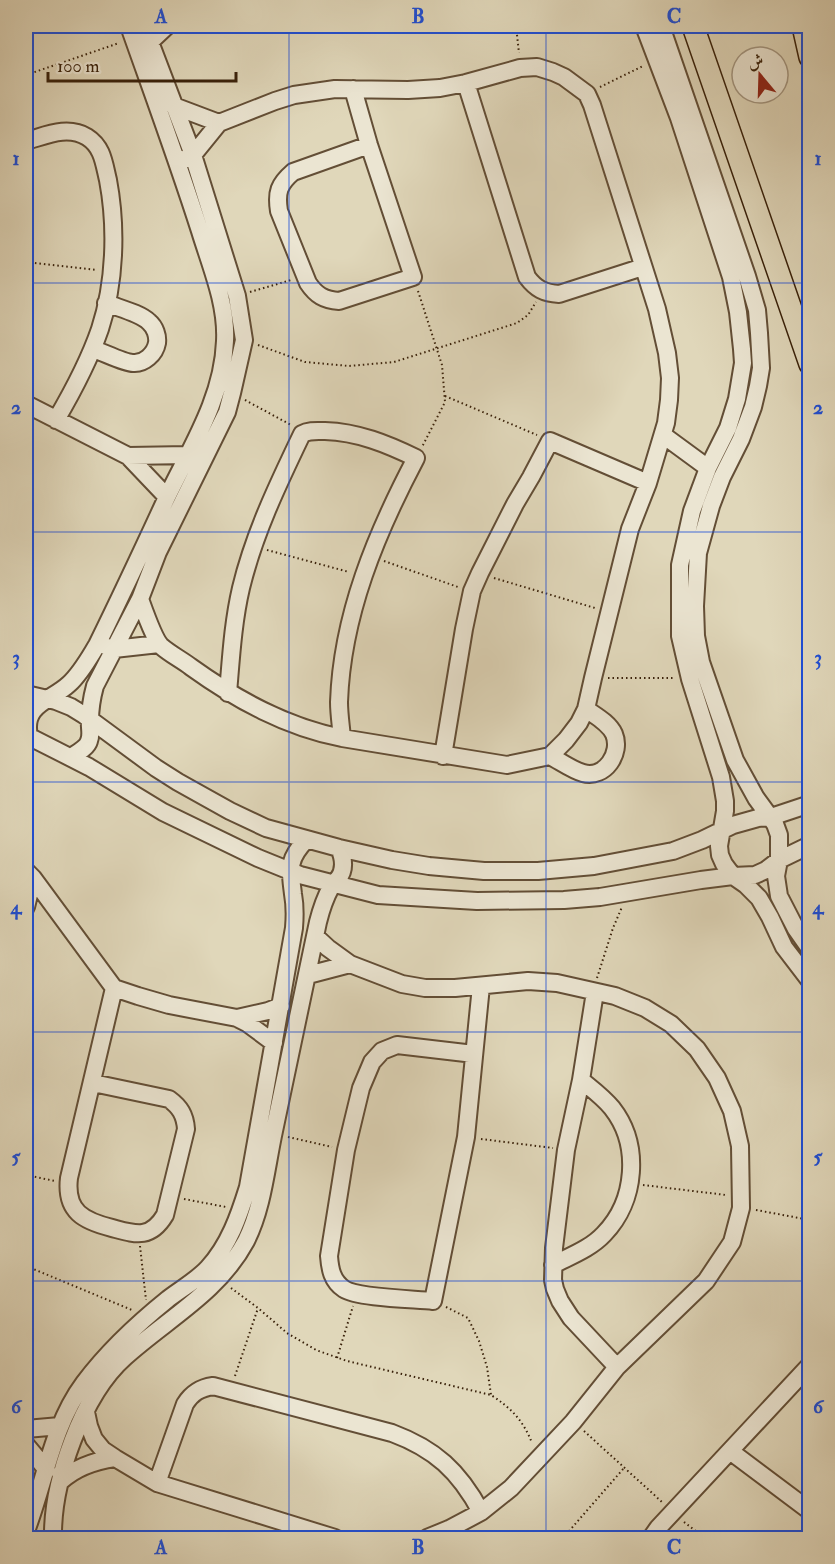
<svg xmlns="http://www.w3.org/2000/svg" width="835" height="1564" viewBox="0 0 835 1564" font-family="'IM FELL Double Pica',Amiri,serif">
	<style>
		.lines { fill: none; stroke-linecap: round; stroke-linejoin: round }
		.minor-casing { stroke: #634e36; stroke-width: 20 }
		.major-casing { stroke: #39210a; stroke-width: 24 }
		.path { stroke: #39210a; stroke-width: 2; stroke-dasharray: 1.5 3; stroke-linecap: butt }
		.minor { stroke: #ebe5d2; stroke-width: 16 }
		.major { stroke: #e0d7ba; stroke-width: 21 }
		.grid { fill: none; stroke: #1d4ed8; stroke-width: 1.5; stroke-opacity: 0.55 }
		.neatline { fill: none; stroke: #1d4ed8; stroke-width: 2 }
		.grid-label { font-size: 20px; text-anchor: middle; font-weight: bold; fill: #1d4ed8 }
	</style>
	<rect width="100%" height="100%" fill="#e0d7ba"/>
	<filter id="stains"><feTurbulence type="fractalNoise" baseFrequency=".00333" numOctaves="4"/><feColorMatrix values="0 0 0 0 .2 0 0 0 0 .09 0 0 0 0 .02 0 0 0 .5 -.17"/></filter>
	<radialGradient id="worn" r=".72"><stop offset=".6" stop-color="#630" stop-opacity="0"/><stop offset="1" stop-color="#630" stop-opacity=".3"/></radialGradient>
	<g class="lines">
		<!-- minor casing -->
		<g class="minor-casing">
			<path id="minor" d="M 644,26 L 679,118 L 731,277 L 738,312 L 742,349 L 743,363 L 737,399 L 728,428 L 708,468 L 692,511 L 680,565 L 680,636 L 690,679 L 721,777 L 725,801 L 725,811 L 719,846 L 720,855 L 724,864 L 733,876 L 746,885 L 759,898 L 770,917 L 784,947 L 810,981
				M 661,26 L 747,276 L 757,310 L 759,333 L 761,368 L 758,386 L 753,407 L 741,439 L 722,477 L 711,506 L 698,553 L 695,606 L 696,636 L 701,662 L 735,760 L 756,798 L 775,824 L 779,835 L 779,860 L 776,876 L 779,896 L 796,929 L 810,949
				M 150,42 L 167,26
				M 466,83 L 527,277 C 536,289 544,293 559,294 L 643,267
				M 353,89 L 369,145 L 413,277 L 339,301 C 324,300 316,295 308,283 L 279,211 C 276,192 279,184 293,172 L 369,145
				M 174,106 L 219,123
				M 26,141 C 45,136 67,125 87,137 C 103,147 104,164 108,180 C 117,228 115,283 100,329 C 89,361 73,391 56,420
				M 93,349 C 103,352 124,363 133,363 C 144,364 155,354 157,343 C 158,336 155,327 149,322 C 140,313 118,308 106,303
				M 26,404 L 128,456 L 167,497
				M 663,435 L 708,468
				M 128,456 L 188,455
				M 140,599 C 144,610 154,639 161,646 C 170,654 182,660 191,667 C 237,700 286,727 342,738 L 507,765 L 550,756 L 566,740 L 579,723 L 586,709 L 593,678 L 630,529 L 648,483 L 666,423 L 669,400 L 670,378 L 667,353 L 657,309 L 592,105 L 587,94 L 564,77 L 553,72 L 537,67 L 520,68 L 466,83 L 440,88 L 408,90 L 335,89 L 294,95 L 275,101 L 219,123 L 193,155 L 178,162
				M 107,647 L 114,649 L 159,644
				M 228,693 C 231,658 233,622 241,588 C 254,534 278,484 302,434 C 309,430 317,431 325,431 C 358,432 387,444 416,458 C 376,534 342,615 339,702 C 339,714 341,726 342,738
				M 26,694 L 56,701 L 71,707 L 84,715 L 156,768 L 178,782 L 230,811 L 266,828 L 339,848 L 392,860 L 429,866 L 484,871 L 538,871 L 594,866 L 673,851 L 702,840 L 733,825 L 758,818 L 771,817 L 810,804
				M 26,735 L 89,767 L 163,812 L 258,858 L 300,875 L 378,895 L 477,901 L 564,900 L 600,897 L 701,880 L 733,876 L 755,875 L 766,870 L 779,860 L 810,845
				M 29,736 C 22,704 51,701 69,684 C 81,673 89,658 97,645 C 121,596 144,547 167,497 C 191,447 223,398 225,341 C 227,304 211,267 200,231 C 178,162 153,94 129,26
				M 443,756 L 464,629 L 472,591 L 480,573 L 515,504 L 531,477 L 550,441 L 648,483
				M 550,756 C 560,761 572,770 583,773 C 605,779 622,753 614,734 C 609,723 596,716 586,709
				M 71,757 C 77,753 87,748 89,741 C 92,734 89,727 90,721 C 90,709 92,697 95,686 L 140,599 L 158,552 L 227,412 L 232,393 L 244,340 L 237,296 L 193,155 L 144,26
				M 26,871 L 33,878 L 114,988 L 138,996 L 169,1005 L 237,1018 L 247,1023 L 274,1043
				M 26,907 L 33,878
				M 315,936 L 328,948 L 350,964 L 402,984 L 425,988 L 455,988 L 528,981 L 557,983 L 615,996 L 645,1008 L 671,1024 L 697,1049 L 717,1078 L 732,1111 L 740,1146 L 741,1208 L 732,1242 L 706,1281 L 617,1367 L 573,1422 L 511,1488 L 481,1512 L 449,1529 L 427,1538
				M 308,975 L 350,964
				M 595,992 L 581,1080 L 566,1150 L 554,1248 L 553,1280 L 555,1289 L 560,1301 L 571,1318 L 617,1367
				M 237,1018 L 268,1011 L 281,1006
				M 474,1054 L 397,1045 L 382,1051 L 372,1062 L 361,1088 L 346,1150 L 329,1256 C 330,1269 332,1281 344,1289 C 358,1298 414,1299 433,1301 L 466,1137 L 481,986
				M 93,1083 L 169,1099 C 180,1107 185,1115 186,1129 L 165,1215 C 150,1240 135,1234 112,1228 C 84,1221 65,1212 69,1178 L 114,988
				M 553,1265 C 570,1256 590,1249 604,1234 C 636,1201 641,1145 612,1108 C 603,1097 592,1089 581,1080
				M 86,1412 L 89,1426 L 94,1439 L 103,1450 L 115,1458 L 157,1483 L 335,1538
				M 26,1429 L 60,1426
				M 26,1445 L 47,1470
				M 730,1451 L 810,1511
				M 61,1481 C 76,1467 94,1461 115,1458
				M 157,1483 L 185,1404 C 192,1393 200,1388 213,1386 L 392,1433 C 435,1449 459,1471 481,1512
				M 26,1531 C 45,1482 52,1426 84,1383 C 108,1351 137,1324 168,1299 C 181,1289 197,1280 208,1268 C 229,1245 239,1216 248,1187 L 294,928 C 295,916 295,905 293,894 C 290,869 287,860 306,840
				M 53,1538 C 52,1482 82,1395 125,1357 C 167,1319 218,1293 246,1241 C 263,1207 266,1168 274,1131 C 289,1062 303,992 318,922 C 321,910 325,898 331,887 C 335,880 333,886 338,879 C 345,870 344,859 339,848
				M 651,1538 L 658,1528 L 810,1365"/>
		</g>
		<!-- major casing -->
		<g class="major-casing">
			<path id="major" d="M 693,26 L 810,364
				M 803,26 L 810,57"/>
		</g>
		<!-- path -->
		<path class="path" d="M 516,26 L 519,53
			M 26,75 L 119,43
			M 600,87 L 643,66
			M 26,262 L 97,270
			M 418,291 L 442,365 L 445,402 L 422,447
			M 250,292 L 291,280
			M 258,345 L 305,362 L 349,366 L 394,362 L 517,323 L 528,315 L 536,302
			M 445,396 L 537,435
			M 245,400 L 291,425
			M 267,550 L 349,572
			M 384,561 L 458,587
			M 494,578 L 595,608
			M 608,678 L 674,678
			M 597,978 L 613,928 L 622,907
			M 288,1137 L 332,1147
			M 481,1139 L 553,1148
			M 26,1175 L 55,1181
			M 643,1185 L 726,1195
			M 184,1199 L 226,1207
			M 756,1210 L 810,1220
			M 140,1246 L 146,1300
			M 26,1266 L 132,1310
			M 231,1288 L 258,1308 L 287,1333 L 316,1350 L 347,1361 L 491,1395 C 511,1408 523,1420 532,1443
			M 446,1307 L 468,1318 L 479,1341 L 487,1367 L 491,1395
			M 337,1358 L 353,1306
			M 235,1376 L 258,1308
			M 584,1431 L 662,1502
			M 684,1522 L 705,1538
			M 563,1538 L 624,1468
			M 808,1538 L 810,1529"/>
		<!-- minor -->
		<use href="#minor" class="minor"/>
		<!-- major -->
		<use href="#major" class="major"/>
	</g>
	<!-- grid -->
	<path class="grid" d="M 289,26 L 289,1538M 546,26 L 546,1538M 26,283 L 810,283M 26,532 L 810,532M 26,782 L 810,782M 26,1032 L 810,1032M 26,1281 L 810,1281"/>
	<!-- margin -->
	<rect width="835" height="1564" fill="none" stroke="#e0d7ba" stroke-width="66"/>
	<!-- north arrow -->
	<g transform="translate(760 75) rotate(341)"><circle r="28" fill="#ebe5d2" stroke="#a49782" stroke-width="1.5"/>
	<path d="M0-4.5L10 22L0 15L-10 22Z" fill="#8f2418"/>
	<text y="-9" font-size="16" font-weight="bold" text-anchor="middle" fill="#39210a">ش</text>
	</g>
	<!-- scale -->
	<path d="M48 72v9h188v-9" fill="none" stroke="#39210a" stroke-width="3"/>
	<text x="57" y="72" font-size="18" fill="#39210a" stroke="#ebe5d2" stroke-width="4.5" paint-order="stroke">100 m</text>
	<rect x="33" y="33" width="769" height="1498" class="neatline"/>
	<g class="grid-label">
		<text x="161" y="23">A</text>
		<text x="418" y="23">B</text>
		<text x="674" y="23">C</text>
		<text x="16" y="165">1</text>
		<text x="818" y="165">1</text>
		<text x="16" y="414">2</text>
		<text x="818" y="414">2</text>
		<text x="16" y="664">3</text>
		<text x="818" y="664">3</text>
		<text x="16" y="914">4</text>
		<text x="818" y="914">4</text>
		<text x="16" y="1163">5</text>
		<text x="818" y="1163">5</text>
		<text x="16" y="1413">6</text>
		<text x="818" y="1413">6</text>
		<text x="161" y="1554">A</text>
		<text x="418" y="1554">B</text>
		<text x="674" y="1554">C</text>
	</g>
	<rect width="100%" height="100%" filter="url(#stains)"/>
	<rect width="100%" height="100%" fill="url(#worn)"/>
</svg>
